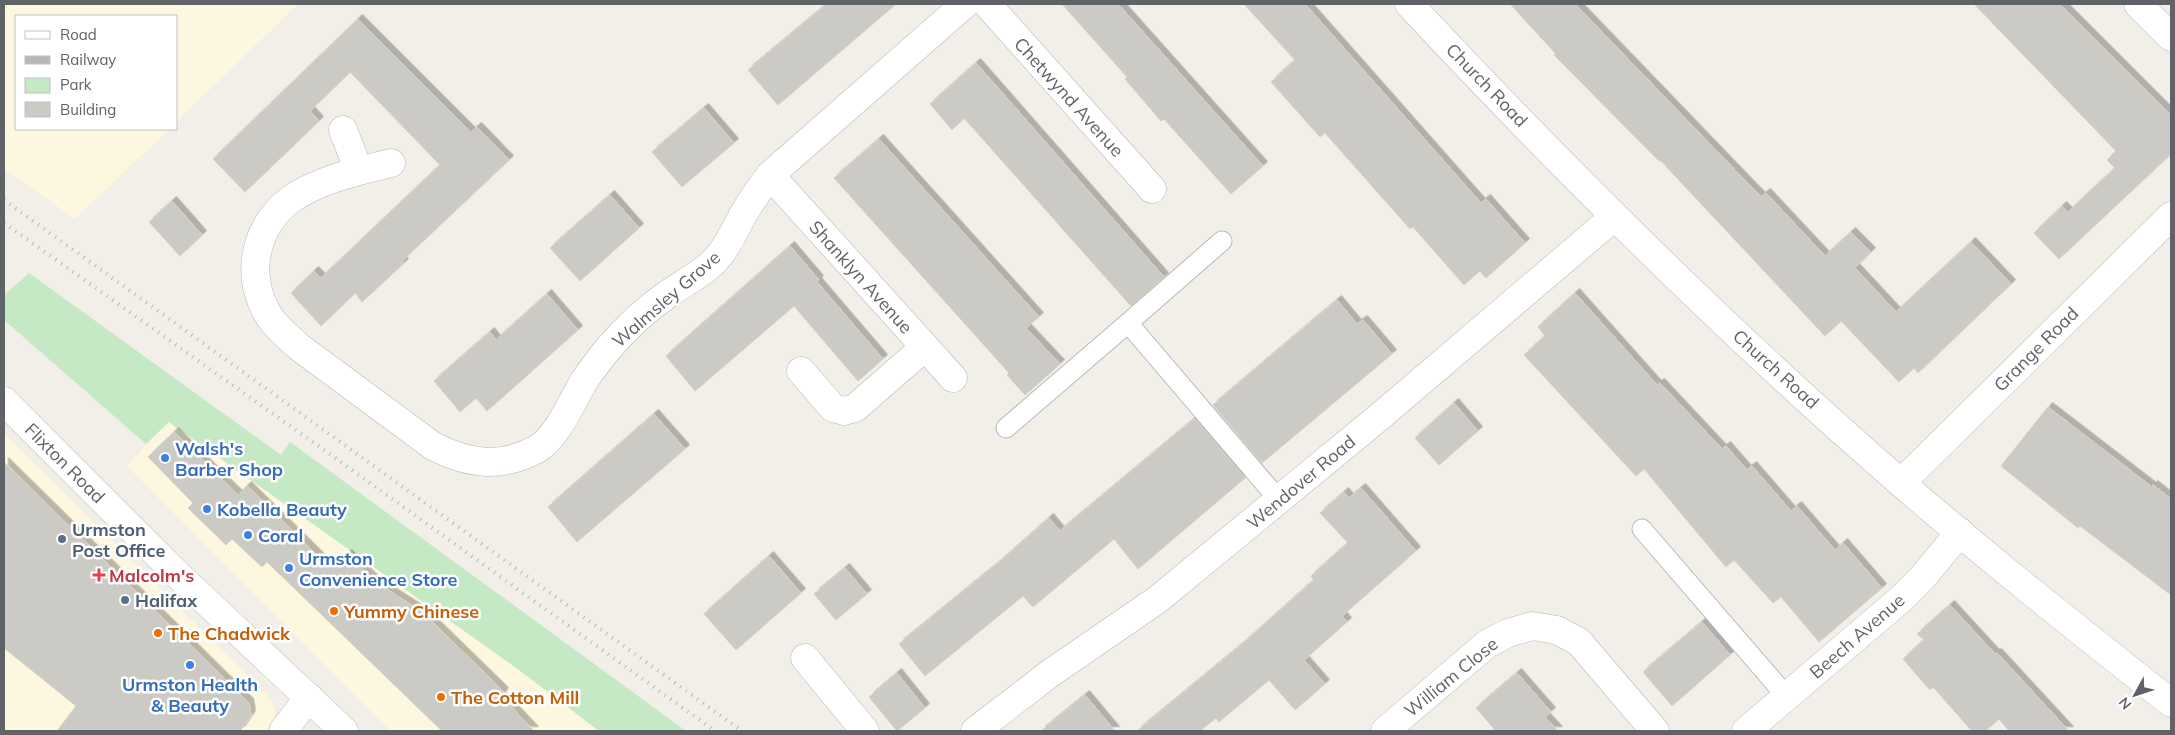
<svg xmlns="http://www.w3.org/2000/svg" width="2175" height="735" viewBox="0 0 2175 735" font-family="Mulish,sans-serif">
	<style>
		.commercial { fill: #fef7e0 }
		.green { fill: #c5e8c5 }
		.building { fill: #cccac5; stroke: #d6d1c6; filter: url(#shadow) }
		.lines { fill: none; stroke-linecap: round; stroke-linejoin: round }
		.lane-casing { stroke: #b5b8bc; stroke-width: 21 }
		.street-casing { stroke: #b5b8bc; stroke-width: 29 }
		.secondary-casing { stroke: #b6babf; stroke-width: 29 }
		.lane { stroke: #fff; stroke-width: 19 }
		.street { stroke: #fff; stroke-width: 28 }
		.secondary { stroke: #fff; stroke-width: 28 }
		.rail { stroke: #b6b7b8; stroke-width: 4; stroke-dasharray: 1 6; stroke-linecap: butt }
		.shop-dot { fill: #3f7fe0; stroke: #fff; stroke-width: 2 }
		.service-dot { fill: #5c6f8a; stroke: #fff; stroke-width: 2 }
		.health-dot { fill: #e0444e; stroke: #fff; stroke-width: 2 }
		.food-dot { fill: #e8710a; stroke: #fff; stroke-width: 2 }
		.labels { text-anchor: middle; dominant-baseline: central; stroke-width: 5; stroke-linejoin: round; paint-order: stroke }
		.street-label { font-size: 18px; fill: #5f6368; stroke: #fff }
		.shop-label { font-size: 18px; font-weight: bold; fill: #366cbe; stroke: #fff; text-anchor: start }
		.service-label { font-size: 18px; font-weight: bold; fill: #4e5e75; stroke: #fff; text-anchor: start }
		.health-label { font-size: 18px; font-weight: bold; fill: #be3a42; stroke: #fff; text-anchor: start }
		.food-label { font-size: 18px; font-weight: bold; fill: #c56008; stroke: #fff; text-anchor: start }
	</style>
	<defs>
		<filter id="shadow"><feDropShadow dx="4.5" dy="-4.5" stdDeviation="0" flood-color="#0004"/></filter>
	</defs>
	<rect width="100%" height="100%" fill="#f1efe8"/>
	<!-- commercial -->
	<path class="commercial" d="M 4,4 L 298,4 L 176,122 L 176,16 L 16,16 L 16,129 L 169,129 L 75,219 L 4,168 Z
		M 168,422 L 515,667 L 599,731 L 391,731 L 127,466 Z
		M 4,434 L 266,694 L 272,701 L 275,709 L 274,719 L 265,731 L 4,731 Z"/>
	<!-- green -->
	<path class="green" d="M 29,273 L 281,455 L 290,442 L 686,731 L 599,731 L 515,667 L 169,422 L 146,444 L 4,320 L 4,295 Z"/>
	<!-- building -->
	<path class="building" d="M 827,4 L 896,4 L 778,105 L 748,70 Z
		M 1062,4 L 1118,4 L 1263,166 L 1231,194 L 1164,119 L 1161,121 L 1125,79 L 1127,77 Z
		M 1244,4 L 1305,4 L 1481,203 L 1486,199 L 1525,243 L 1486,278 L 1480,271 L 1464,285 L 1413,227 L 1410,229 L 1325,133 L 1320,137 L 1271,82 L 1295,60 Z
		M 1510,4 L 1575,4 L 1761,197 L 1766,193 L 1825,256 L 1851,232 L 1871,252 L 1855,268 L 1896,312 L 1971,242 L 2011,284 L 1918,373 L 1914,368 L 1899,382 L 1841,321 L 1825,336 L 1660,160 L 1659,161 L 1554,55 L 1556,54 Z
		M 1974,4 L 2060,4 L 2171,115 L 2171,154 L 2059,259 L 2034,233 L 2062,206 L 2068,212 L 2115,168 L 2107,160 L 2116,151 Z
		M 358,19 L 471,132 L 477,127 L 509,160 L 402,261 L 404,263 L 362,302 L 355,293 L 321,326 L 291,293 L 314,271 L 321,278 L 440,165 L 350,72 L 310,111 L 319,121 L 245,192 L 213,159 Z
		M 976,63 L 1164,277 L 1131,306 L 964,118 L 952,130 L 930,104 Z
		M 704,108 L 734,143 L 682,187 L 652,152 Z
		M 879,139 L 1039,317 L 1026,328 L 1060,364 L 1025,395 L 1007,375 L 1009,373 L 834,178 Z
		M 610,195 L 639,228 L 580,281 L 550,248 Z
		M 172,201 L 202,235 L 180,256 L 149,222 Z
		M 790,246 L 819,280 L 817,282 L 883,359 L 858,381 L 794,306 L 695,391 L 666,356 Z
		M 1575,293 L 1657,385 L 1660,383 L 1722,449 L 1726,446 L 1747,470 L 1752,466 L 1791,511 L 1797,506 L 1835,550 L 1843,543 L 1882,588 L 1819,642 L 1781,597 L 1773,603 L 1734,560 L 1726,567 L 1644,469 L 1636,476 L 1524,355 L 1545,336 L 1538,327 Z
		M 547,294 L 578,330 L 487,411 L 476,398 L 460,412 L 434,381 L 490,332 L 496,340 Z
		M 1337,300 L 1357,324 L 1363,320 L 1392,354 L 1262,463 L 1213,405 Z
		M 1454,403 L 1478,431 L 1439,465 L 1415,438 Z
		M 2048,407 L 2152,487 L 2153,485 L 2171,499 L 2171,595 L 2080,526 L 2078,528 L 2001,466 Z
		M 654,414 L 685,449 L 577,542 L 548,507 Z
		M 1193,420 L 1196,420 L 1245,478 L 1138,569 L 1114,539 L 1033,607 L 1023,596 L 925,676 L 899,644 L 996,565 L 1049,518 L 1060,531 Z
		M 174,432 L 238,495 L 247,486 L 332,570 L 347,554 L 377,583 L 422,612 L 504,692 L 501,696 L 534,731 L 442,731 L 267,562 L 262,567 L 232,539 L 226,545 L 188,508 L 193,503 L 148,457 Z
		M 4,462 L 249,703 L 251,715 L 240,731 L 57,731 L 76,706 L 4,648 Z
		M 1361,488 L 1416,551 L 1342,616 L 1347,622 L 1304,660 L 1325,684 L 1295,710 L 1269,680 L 1219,722 L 1216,718 L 1200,731 L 1137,731 L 1239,647 L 1314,580 L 1311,576 L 1348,543 L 1320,513 L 1344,492 L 1349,498 Z
		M 769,556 L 801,593 L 736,650 L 704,614 Z
		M 845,568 L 867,594 L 836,620 L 814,594 Z
		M 1950,605 L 1995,654 L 1997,653 L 2069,731 L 2009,731 L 1999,719 L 1985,731 L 1972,731 L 1933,687 L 1930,690 L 1903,659 L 1924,640 L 1917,634 Z
		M 1702,622 L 1730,655 L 1672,706 L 1643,672 Z
		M 897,673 L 925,708 L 897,731 L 869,697 Z
		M 1517,673 L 1551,712 L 1545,717 L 1558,731 L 1496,731 L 1476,708 Z
		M 1085,695 L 1115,731 L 1041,731 Z"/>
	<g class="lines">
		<!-- lane casing -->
		<g class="lane-casing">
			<path id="lane" d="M 1128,323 L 1222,241
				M 1006,428 L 1128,323 L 1279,500
				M 1642,529 L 1787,697"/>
		</g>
		<!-- street casing -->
		<g class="street-casing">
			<path id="street" d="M 987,4 L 1152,189
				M 2138,4 L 2171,37
				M 343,130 L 359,171
				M 391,163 C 358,171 318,180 290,200 C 257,225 246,269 264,307 C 271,323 286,335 299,347 L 433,446 C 468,464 501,469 537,449 C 559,436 573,398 586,378 C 593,368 600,359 607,350 C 625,329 645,310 668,294 C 681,285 696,277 709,266 C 725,253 734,231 744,213 C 752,200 760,188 770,175 L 965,4
				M 770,175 L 953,378
				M 801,371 L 833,408 L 844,411 L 855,408 L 925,347
				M 1901,483 L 2171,216
				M 805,658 L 865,731
				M 283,731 L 309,697
				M 975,731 L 1052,672 L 1157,600 L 1378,418 L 1614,217
				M 1385,731 L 1487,644 L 1508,633 L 1532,626 L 1557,630 L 1579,642 L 1655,731
				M 1746,731 L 1901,599 L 1922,578 L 1960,532"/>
		</g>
		<!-- secondary casing -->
		<g class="secondary-casing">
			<path id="secondary" d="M 1409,4 C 1565,171 1728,333 1901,483 C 1989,559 2080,631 2171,703
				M 4,401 L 179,576 L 344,731"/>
		</g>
		<!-- lane -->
		<use href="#lane" class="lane"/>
		<!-- street -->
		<use href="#street" class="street"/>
		<!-- secondary -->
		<use href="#secondary" class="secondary"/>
		<!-- rail -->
		<path class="rail" d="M 4,200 L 742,731
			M 4,223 L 324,450 L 715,731"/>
	</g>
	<!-- markers -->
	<g class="shop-dot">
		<circle cx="165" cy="458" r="5"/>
		<circle cx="207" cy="509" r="5"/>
		<circle cx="248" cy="535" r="5"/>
		<circle cx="289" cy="568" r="5"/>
		<circle cx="190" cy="665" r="5"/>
	</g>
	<g class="service-dot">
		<circle cx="62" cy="539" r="5"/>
		<circle cx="125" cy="600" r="5"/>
	</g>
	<path class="health-dot" d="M96.5 567.5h5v5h5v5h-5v5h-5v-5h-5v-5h5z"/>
	<g class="food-dot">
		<circle cx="334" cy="611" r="5"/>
		<circle cx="158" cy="633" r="5"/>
		<circle cx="441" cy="697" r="5"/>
	</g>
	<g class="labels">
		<!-- street labels -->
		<g class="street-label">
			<text transform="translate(1487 85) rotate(46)">Church Road</text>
			<text transform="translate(1069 97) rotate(48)">Chetwynd Avenue</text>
			<text transform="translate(861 277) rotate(48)">Shanklyn Avenue</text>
			<text transform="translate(666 299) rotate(-41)">Walmsley Grove</text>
			<text transform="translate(2036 349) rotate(-45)">Grange Road</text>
			<text transform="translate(1776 369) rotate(42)">Church Road</text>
			<text transform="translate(65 463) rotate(45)">Flixton Road</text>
			<text transform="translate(1301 482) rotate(-40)">Wendover Road</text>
			<text transform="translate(1857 636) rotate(-41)">Beech Avenue</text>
			<text transform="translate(1451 677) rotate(-39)">William Close</text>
		</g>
		<!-- shop labels -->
		<g class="shop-label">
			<text x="175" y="448">Walsh's<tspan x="175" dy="21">Barber Shop</tspan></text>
			<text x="217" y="509">Kobella Beauty</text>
			<text x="258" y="535">Coral</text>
			<text x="299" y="558">Urmston<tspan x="299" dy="21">Convenience Store</tspan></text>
			<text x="190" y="684" text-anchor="middle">Urmston Health<tspan x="190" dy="21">&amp; Beauty</tspan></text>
		</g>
		<!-- service labels -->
		<g class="service-label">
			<text x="72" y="529">Urmston<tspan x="72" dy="21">Post Office</tspan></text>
			<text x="135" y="600">Halifax</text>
		</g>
		<!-- health labels -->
		<g class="health-label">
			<text x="109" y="575">Malcolm's</text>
		</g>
		<!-- food labels -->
		<g class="food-label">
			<text x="344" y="611">Yummy Chinese</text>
			<text x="168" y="633">The Chadwick</text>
			<text x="451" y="697">The Cotton Mill</text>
		</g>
	</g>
	<!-- border -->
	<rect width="2175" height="735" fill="none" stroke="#5f6368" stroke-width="10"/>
	<!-- legend -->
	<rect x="15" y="15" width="162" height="115" fill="#ffffff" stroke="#bfc1c3"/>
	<rect x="25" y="31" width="25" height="8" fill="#ffffff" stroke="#bfc1c3"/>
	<text x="60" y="40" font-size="15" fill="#5f6368">Road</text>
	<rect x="25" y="56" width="25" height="8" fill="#b6b7b8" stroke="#bfc1c3"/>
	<text x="60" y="65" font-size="15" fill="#5f6368">Railway</text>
	<rect x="25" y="78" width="25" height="15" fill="#c5e8c5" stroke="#bfc1c3"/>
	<text x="60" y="90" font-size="15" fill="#5f6368">Park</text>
	<rect x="25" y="102" width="25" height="15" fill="#cccac5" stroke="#bfc1c3"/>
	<text x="60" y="115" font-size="15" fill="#5f6368">Building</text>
	<!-- north arrow -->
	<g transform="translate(2135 695) rotate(230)" stroke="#ffffff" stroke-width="4" paint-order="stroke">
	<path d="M0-4L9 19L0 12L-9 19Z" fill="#5f6368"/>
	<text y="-8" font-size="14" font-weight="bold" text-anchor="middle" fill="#5f6368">N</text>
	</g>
</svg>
